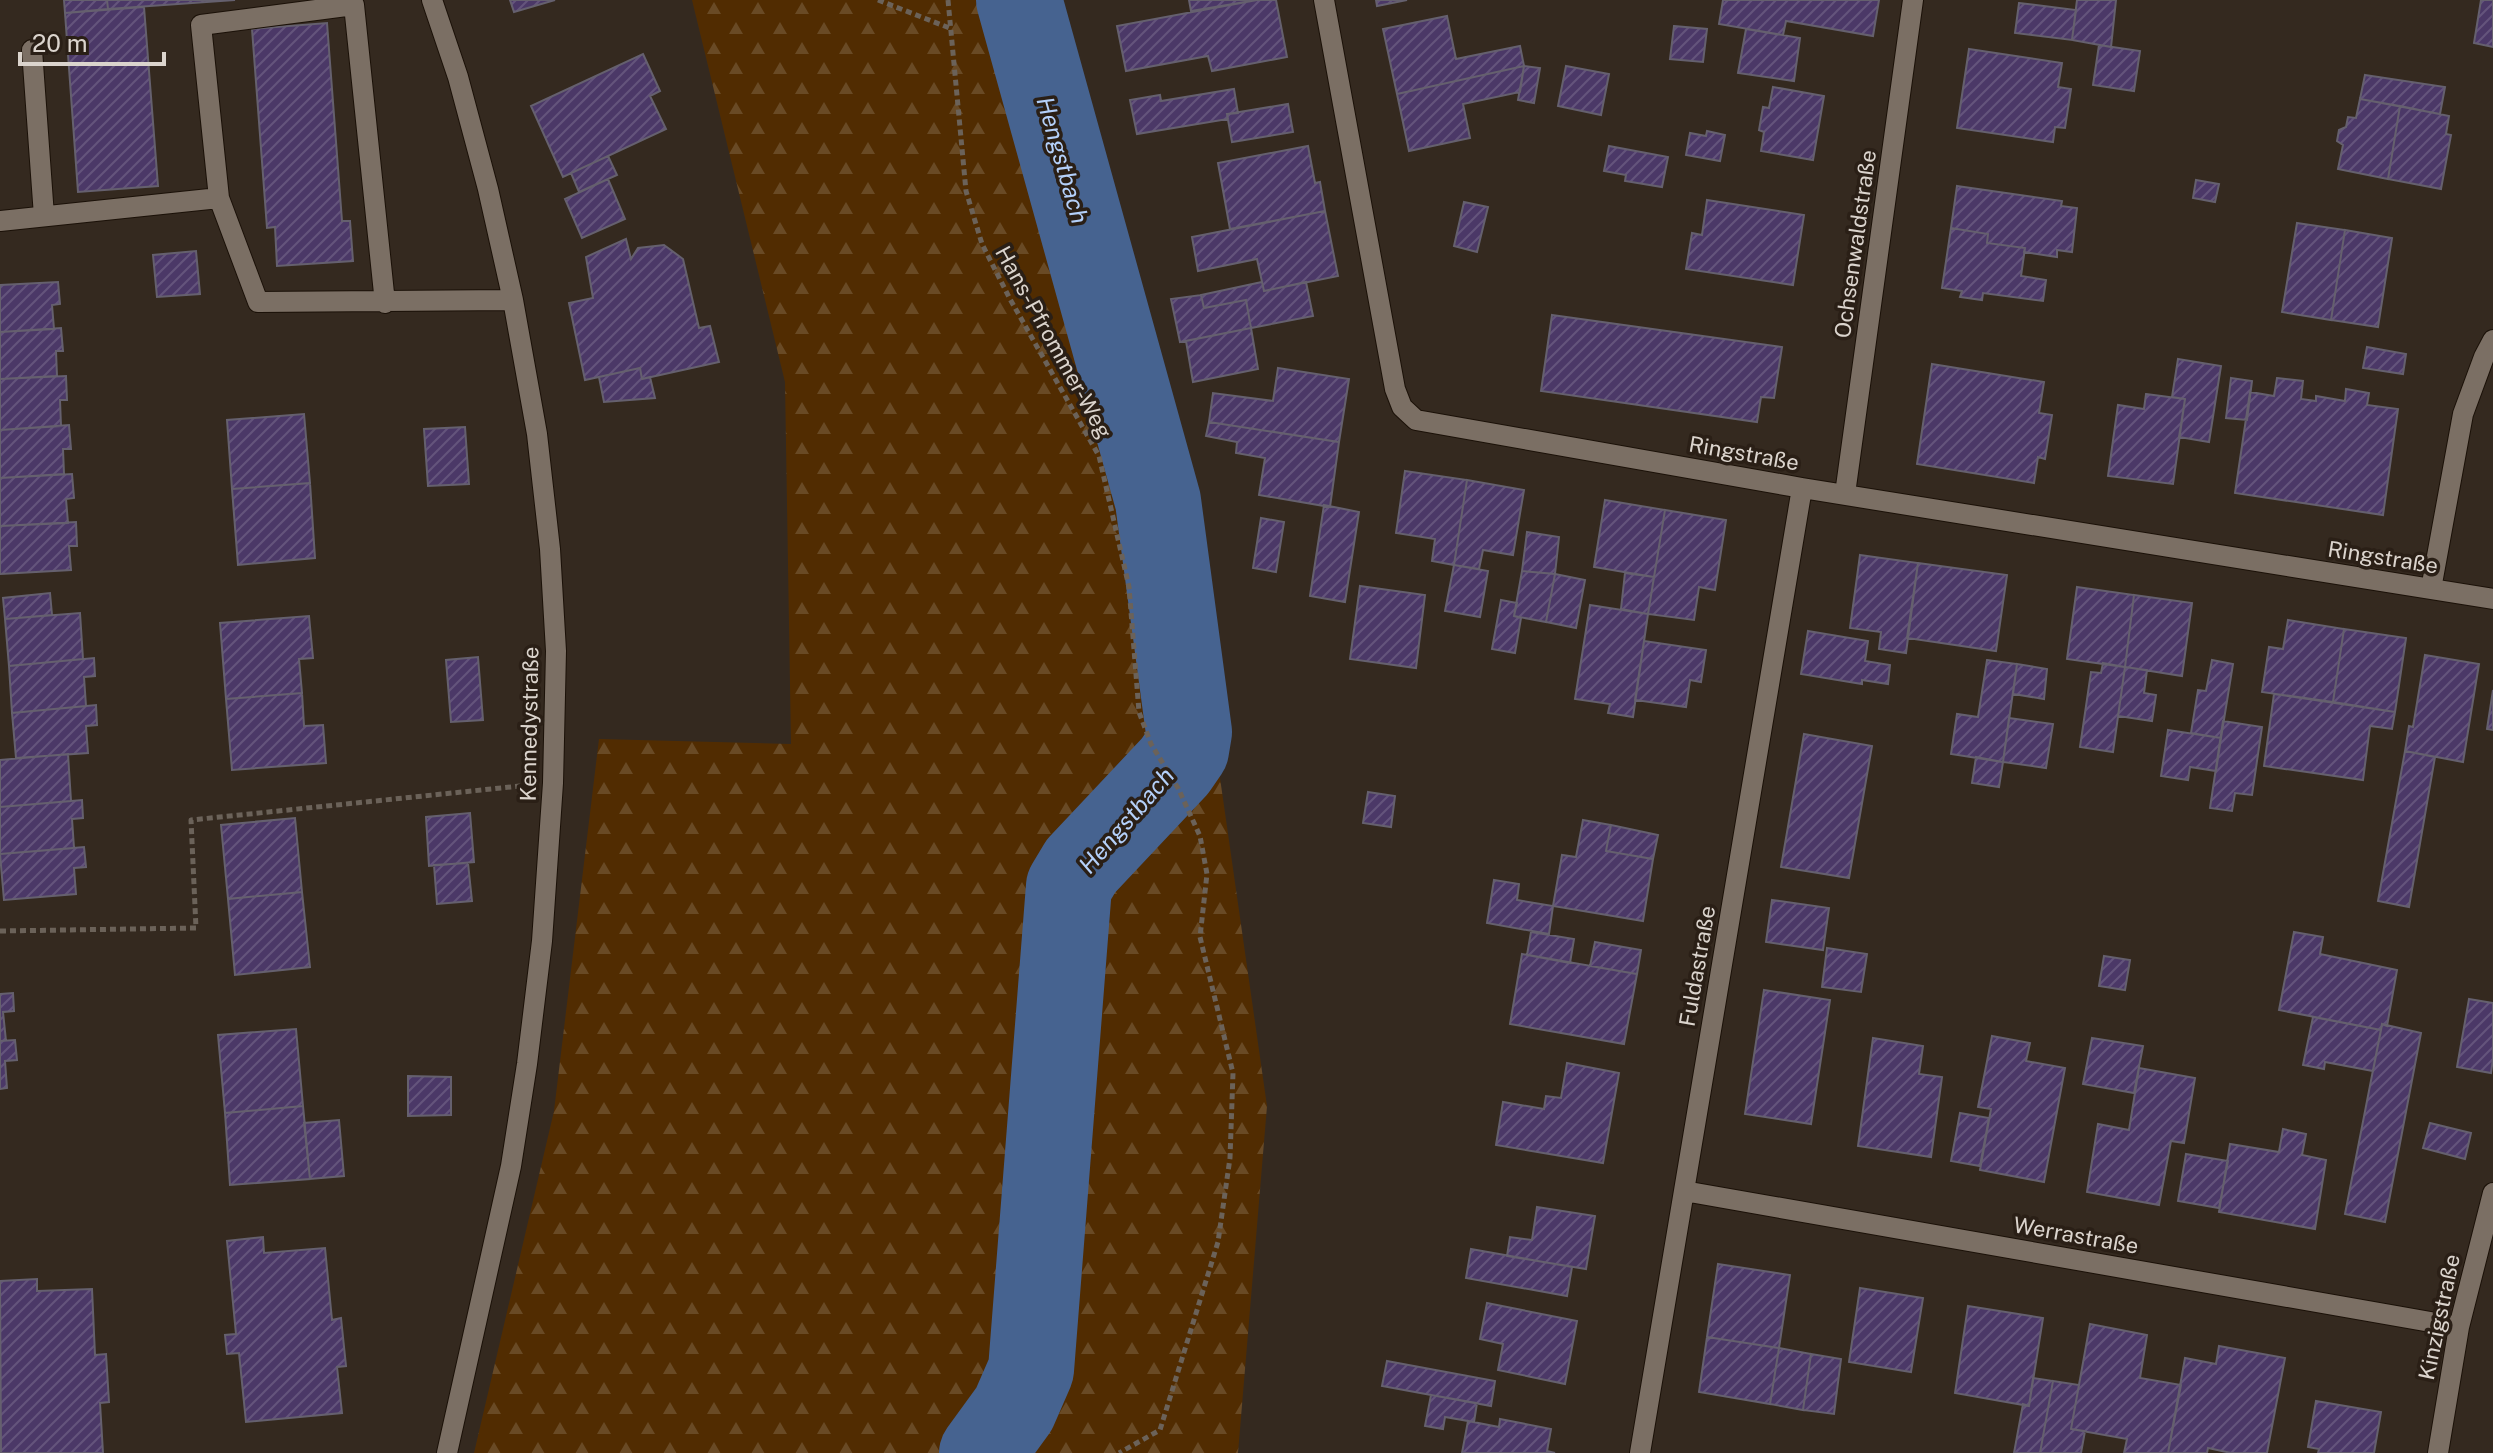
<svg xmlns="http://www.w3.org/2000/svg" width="2493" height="1453" viewBox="0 0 2493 1453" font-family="'Public Sans',sans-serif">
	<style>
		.forest { fill: url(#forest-firs) }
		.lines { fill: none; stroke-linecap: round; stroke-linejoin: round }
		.river { stroke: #466390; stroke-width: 86 }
		.building { fill: url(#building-hatch); stroke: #65606e; stroke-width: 2 }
		.minor-casing { stroke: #1b1108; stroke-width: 22 }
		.path { stroke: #6b6259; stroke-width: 5; stroke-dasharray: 6 4; stroke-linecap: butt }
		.minor { stroke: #7b6f64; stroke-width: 20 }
		.labels { text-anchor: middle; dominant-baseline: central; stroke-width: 7; stroke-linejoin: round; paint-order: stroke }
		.street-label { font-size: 22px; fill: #dbd4cd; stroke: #2a1f16 }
		.water-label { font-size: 24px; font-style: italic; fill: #b4d0fa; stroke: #2a1f16 }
	</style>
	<defs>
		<pattern id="forest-firs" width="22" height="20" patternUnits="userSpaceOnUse" patternTransform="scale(2)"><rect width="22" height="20" fill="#512c01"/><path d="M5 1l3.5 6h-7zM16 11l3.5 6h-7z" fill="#694a25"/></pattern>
		<pattern id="building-hatch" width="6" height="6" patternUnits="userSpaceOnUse" patternTransform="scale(2)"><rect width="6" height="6" fill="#4b3867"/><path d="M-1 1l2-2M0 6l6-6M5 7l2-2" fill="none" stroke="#64547c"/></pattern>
	</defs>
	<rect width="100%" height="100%" fill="#34291f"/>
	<!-- forest -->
	<path class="forest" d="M 692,0 L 1039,0 L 1173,450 L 1267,1106 L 1238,1453 L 474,1453 L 554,1111 L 599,739 L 791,744 L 785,382 Z"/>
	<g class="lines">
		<!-- river -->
		<path class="river" d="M 982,1453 L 1014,1409 L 1031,1370 L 1069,886 L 1081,866 L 1175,766 L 1186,750 L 1189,732 L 1158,501 L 1019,0"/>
	</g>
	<!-- building -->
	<path class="building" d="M 64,0 L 107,0 L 108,9 L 65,13 Z
		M 107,0 L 235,0 L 108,9 Z
		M 510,0 L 555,0 L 514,12 Z
		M 1189,0 L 1257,0 L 1191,11 Z
		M 1257,0 L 1276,0 L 1287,57 L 1212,71 L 1208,56 L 1126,71 L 1117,26 Z
		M 1376,0 L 1407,0 L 1377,6 Z
		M 1723,0 L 1879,0 L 1873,36 L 1786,21 L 1783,35 L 1719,24 Z
		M 2077,0 L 2116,0 L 2111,47 L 2072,40 Z
		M 2481,0 L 2493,0 L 2493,47 L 2474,43 Z
		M 2019,3 L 2076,10 L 2072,40 L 2015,33 Z
		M 144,7 L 158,186 L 78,192 L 65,13 Z
		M 1447,16 L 1456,59 L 1520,46 L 1524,66 L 1397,94 L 1383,29 Z
		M 327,23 L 342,221 L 350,221 L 353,261 L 277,266 L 275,227 L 267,228 L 252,29 Z
		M 1674,26 L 1707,29 L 1703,62 L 1670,59 Z
		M 1746,29 L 1800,38 L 1794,81 L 1738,73 Z
		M 2099,45 L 2140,51 L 2134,91 L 2093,85 Z
		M 1969,49 L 2062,63 L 2058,87 L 2071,89 L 2065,128 L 2055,127 L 2053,142 L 1957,128 Z
		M 643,54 L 660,91 L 650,96 L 666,129 L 563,177 L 531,106 Z
		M 1524,66 L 1540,68 L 1534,103 L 1518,100 Z
		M 1524,66 L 1520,92 L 1463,104 L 1470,138 L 1409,151 L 1397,94 Z
		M 1566,66 L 1609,74 L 1601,115 L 1558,106 Z
		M 2365,75 L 2445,87 L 2440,114 L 2360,99 Z
		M 1773,87 L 1824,96 L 1813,160 L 1761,151 L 1764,132 L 1759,130 L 1763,107 L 1769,108 Z
		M 1234,89 L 1238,113 L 1227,114 L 1228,119 L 1137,134 L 1130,100 L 1160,95 L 1161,101 Z
		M 2360,99 L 2400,106 L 2388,179 L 2338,169 L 2343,145 L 2337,141 L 2339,130 L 2346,127 L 2348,117 L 2356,118 Z
		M 1288,104 L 1293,132 L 1232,142 L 1227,114 Z
		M 2400,106 L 2449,116 L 2446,134 L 2451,135 L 2441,189 L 2388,179 Z
		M 1707,131 L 1725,135 L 1720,161 L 1686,155 L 1690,133 L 1706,136 Z
		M 1308,146 L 1315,183 L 1320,182 L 1325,211 L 1230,229 L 1218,163 Z
		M 1609,146 L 1668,157 L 1662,187 L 1625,181 L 1626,175 L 1604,171 Z
		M 608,156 L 617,175 L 579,192 L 571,173 Z
		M 608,179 L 625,219 L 582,238 L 565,199 Z
		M 2196,180 L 2219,184 L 2215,202 L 2193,198 Z
		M 1957,186 L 2062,201 L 2061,206 L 2077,208 L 2072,252 L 2057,250 L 2057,257 L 2024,252 L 2025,248 L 1987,243 L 1988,234 L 1951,228 Z
		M 1707,200 L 1804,215 L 1793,285 L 1686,269 L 1692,233 L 1702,235 Z
		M 1464,202 L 1488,207 L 1477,252 L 1454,246 Z
		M 1325,211 L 1338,276 L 1264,291 L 1257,259 L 1198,271 L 1192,237 Z
		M 2297,223 L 2345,230 L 2331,320 L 2282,312 Z
		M 1951,228 L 1988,234 L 1987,243 L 2025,248 L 2021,276 L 2046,280 L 2043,301 L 1983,293 L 1982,300 L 1960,297 L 1962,291 L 1942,288 Z
		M 2345,230 L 2392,238 L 2378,327 L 2331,320 Z
		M 626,239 L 631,259 L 638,248 L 664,245 L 683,259 L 699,328 L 710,326 L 719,362 L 642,379 L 640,368 L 585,380 L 569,303 L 593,298 L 586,257 Z
		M 196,251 L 200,294 L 157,297 L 153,255 Z
		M 58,282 L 60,304 L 52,305 L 54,329 L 0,332 L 0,285 Z
		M 1262,282 L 1264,291 L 1306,282 L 1313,316 L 1251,328 L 1246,300 L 1204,308 L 1201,295 Z
		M 1201,295 L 1204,308 L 1246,300 L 1251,328 L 1180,342 L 1171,299 Z
		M 1552,315 L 1782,347 L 1774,398 L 1761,397 L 1757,422 L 1541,391 Z
		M 61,328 L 63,351 L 56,351 L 57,376 L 0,379 L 0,332 Z
		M 1251,328 L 1258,369 L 1193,382 L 1186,341 Z
		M 2367,347 L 2406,354 L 2403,374 L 2363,368 Z
		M 2178,359 L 2221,366 L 2209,442 L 2179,437 L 2185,399 L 2172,397 Z
		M 1932,364 L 2044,382 L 2039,413 L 2052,415 L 2045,459 L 2038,457 L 2034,483 L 1917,464 Z
		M 640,368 L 642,379 L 650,377 L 655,398 L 604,402 L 599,377 Z
		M 1278,368 L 1349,379 L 1339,442 L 1209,422 L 1213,393 L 1273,401 Z
		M 66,376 L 67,400 L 60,400 L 61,426 L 0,430 L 0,379 Z
		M 2231,378 L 2252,381 L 2247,420 L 2226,418 Z
		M 2277,378 L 2303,381 L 2301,399 L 2316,401 L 2316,396 L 2345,401 L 2346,389 L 2369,393 L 2367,405 L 2398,409 L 2383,515 L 2235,493 L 2250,392 L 2274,396 Z
		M 2146,394 L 2185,399 L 2173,484 L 2108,476 L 2118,405 L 2144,409 Z
		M 304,414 L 310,483 L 232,489 L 227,420 Z
		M 1209,422 L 1339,442 L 1330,507 L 1259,495 L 1265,458 L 1236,453 L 1237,442 L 1206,436 Z
		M 69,425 L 71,449 L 63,449 L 64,474 L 0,478 L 0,430 Z
		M 465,427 L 469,484 L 428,486 L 424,429 Z
		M 1405,471 L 1467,480 L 1454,565 L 1432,561 L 1435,539 L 1396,533 Z
		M 72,474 L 74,498 L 66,499 L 68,523 L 0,526 L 0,478 Z
		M 1467,480 L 1524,490 L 1513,555 L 1483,550 L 1479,569 L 1454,565 Z
		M 310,483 L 315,558 L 238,565 L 232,489 Z
		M 1605,500 L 1665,510 L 1654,577 L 1594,567 Z
		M 1324,505 L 1359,512 L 1345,602 L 1310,596 Z
		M 1665,510 L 1726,520 L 1715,590 L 1699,587 L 1694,620 L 1648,614 Z
		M 1261,518 L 1284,522 L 1276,572 L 1253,568 Z
		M 76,522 L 77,546 L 69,546 L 71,570 L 0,574 L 0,526 Z
		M 1527,532 L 1559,537 L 1555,574 L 1522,571 Z
		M 1860,555 L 1918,563 L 1906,653 L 1879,649 L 1881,632 L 1850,628 Z
		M 1918,563 L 2007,575 L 1996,651 L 1907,638 Z
		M 1454,565 L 1488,571 L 1480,617 L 1445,611 Z
		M 1522,571 L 1555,574 L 1546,622 L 1514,616 Z
		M 1625,573 L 1654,577 L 1648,614 L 1621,609 Z
		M 1555,574 L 1585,580 L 1576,628 L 1546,622 Z
		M 1360,586 L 1425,595 L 1416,668 L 1350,659 Z
		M 2077,587 L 2134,595 L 2125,667 L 2067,659 Z
		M 50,593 L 52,615 L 5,619 L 3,598 Z
		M 2134,595 L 2192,603 L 2182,676 L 2125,667 Z
		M 1501,600 L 1517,603 L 1514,616 L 1521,618 L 1515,653 L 1492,649 Z
		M 1590,605 L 1648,614 L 1633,717 L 1608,713 L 1610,704 L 1575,699 Z
		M 80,613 L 83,659 L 9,666 L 5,619 Z
		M 309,616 L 313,658 L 299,659 L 302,693 L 226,699 L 220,623 Z
		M 2288,620 L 2344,629 L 2333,702 L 2262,692 L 2269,647 L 2283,649 Z
		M 2344,629 L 2406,638 L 2395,712 L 2333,702 Z
		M 1808,631 L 1868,641 L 1865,661 L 1890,665 L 1888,684 L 1862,680 L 1862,684 L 1801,674 Z
		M 1644,641 L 1706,650 L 1701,682 L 1690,680 L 1686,707 L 1635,700 Z
		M 2425,655 L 2479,664 L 2463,762 L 2405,751 L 2409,726 L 2413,727 Z
		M 478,657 L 483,720 L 451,722 L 446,660 Z
		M 94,658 L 95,676 L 84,677 L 86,706 L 12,713 L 9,666 Z
		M 1987,660 L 2017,664 L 2003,762 L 1951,754 L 1957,714 L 1978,717 Z
		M 2212,660 L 2233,664 L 2221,738 L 2191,733 L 2198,690 L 2206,691 Z
		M 2103,663 L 2125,667 L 2113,752 L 2080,747 L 2091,672 L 2101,673 Z
		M 2017,664 L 2047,669 L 2044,699 L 2013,694 Z
		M 2125,667 L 2147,670 L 2144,693 L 2156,695 L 2152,721 L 2118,716 Z
		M 2493,690 L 2493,730 L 2487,729 Z
		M 302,693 L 304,726 L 323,725 L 326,763 L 232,770 L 226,699 Z
		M 2274,694 L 2395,712 L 2392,729 L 2370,726 L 2363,780 L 2264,766 Z
		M 96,705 L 97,725 L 86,726 L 88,753 L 16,758 L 12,713 Z
		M 2009,718 L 2053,724 L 2046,768 L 2003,762 Z
		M 2223,721 L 2262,727 L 2252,795 L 2235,793 L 2232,811 L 2210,808 Z
		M 2168,730 L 2221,738 L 2216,771 L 2190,767 L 2188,780 L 2161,776 Z
		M 1804,734 L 1872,746 L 1849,878 L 1781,867 Z
		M 2405,751 L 2435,757 L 2409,907 L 2378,901 Z
		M 68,754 L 71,801 L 0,807 L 0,760 Z
		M 1976,757 L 2003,762 L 1999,787 L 1972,783 Z
		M 1368,792 L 1395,796 L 1391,827 L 1363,823 Z
		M 82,800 L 83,818 L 72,819 L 74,848 L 0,854 L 0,807 Z
		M 470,813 L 474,862 L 429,866 L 426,817 Z
		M 295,818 L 302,892 L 228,899 L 221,825 Z
		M 1583,820 L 1611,825 L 1606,851 L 1653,859 L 1643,921 L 1553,906 L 1562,855 L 1576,857 Z
		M 1611,825 L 1658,835 L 1653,859 L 1606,851 Z
		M 84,847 L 86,867 L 74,868 L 76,894 L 4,900 L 0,854 Z
		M 468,863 L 472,901 L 437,904 L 434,865 Z
		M 1494,880 L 1519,884 L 1517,900 L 1553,906 L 1549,934 L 1487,923 Z
		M 302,892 L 310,967 L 235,975 L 228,899 Z
		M 1772,900 L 1829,908 L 1823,950 L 1766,942 Z
		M 1531,932 L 1574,939 L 1570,963 L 1527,955 Z
		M 2294,932 L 2323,937 L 2320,954 L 2397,970 L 2387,1026 L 2382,1024 L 2381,1030 L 2279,1010 Z
		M 1595,942 L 1641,950 L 1637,974 L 1590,966 Z
		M 1827,948 L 1867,954 L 1861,992 L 1822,987 Z
		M 1522,954 L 1637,974 L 1624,1044 L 1510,1024 Z
		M 2104,956 L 2130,960 L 2125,990 L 2099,986 Z
		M 1764,990 L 1830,1000 L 1811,1124 L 1745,1114 Z
		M 13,993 L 14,1011 L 3,1012 L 6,1041 L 0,1041 L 0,994 Z
		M 2469,999 L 2493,1003 L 2493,1059 L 2491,1073 L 2457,1067 Z
		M 2313,1017 L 2381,1030 L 2373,1071 L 2325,1062 L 2324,1069 L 2303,1065 Z
		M 2382,1024 L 2421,1033 L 2385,1222 L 2345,1214 Z
		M 296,1029 L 303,1106 L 225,1113 L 218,1035 Z
		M 1992,1036 L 2030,1043 L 2026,1061 L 2065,1068 L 2044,1182 L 1980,1170 L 1991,1109 L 1978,1107 Z
		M 1873,1038 L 1923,1046 L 1919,1074 L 1942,1077 L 1931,1157 L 1858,1146 Z
		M 2092,1038 L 2143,1046 L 2134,1093 L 2083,1084 Z
		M 15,1040 L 17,1060 L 5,1061 L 7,1088 L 0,1089 L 0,1041 Z
		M 1567,1063 L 1619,1073 L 1603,1163 L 1496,1145 L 1503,1102 L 1544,1109 L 1546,1096 L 1561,1098 Z
		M 2139,1068 L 2195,1078 L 2184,1143 L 2171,1141 L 2159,1205 L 2087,1192 L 2098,1124 L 2129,1130 Z
		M 408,1076 L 451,1077 L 451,1115 L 408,1116 Z
		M 303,1106 L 310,1179 L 230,1185 L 225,1113 Z
		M 1960,1113 L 1989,1118 L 1980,1166 L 1951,1161 Z
		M 339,1120 L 344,1176 L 310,1179 L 304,1123 Z
		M 2430,1123 L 2471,1133 L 2465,1159 L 2423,1148 Z
		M 2283,1129 L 2306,1134 L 2302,1155 L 2326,1160 L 2315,1229 L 2219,1212 L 2230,1144 L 2279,1152 Z
		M 2186,1154 L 2228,1161 L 2219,1208 L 2178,1201 Z
		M 1537,1207 L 1595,1216 L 1586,1269 L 1507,1256 L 1510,1237 L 1532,1240 Z
		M 263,1237 L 264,1253 L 325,1248 L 332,1320 L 341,1318 L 346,1366 L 337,1367 L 342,1413 L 246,1422 L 239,1353 L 227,1354 L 225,1335 L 236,1334 L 227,1241 Z
		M 1471,1249 L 1572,1267 L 1567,1296 L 1466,1278 Z
		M 1718,1264 L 1790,1275 L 1779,1348 L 1707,1337 Z
		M 37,1279 L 37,1291 L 92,1289 L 95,1355 L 106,1354 L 109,1402 L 100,1403 L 103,1453 L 1,1453 L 0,1281 Z
		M 1860,1288 L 1923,1298 L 1911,1372 L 1849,1362 Z
		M 1487,1303 L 1577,1321 L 1565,1384 L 1498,1370 L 1503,1344 L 1480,1339 Z
		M 1968,1306 L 2043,1318 L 2029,1406 L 1955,1393 Z
		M 2090,1324 L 2147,1335 L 2140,1378 L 2181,1385 L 2168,1453 L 2124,1453 L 2127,1439 L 2071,1429 Z
		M 1707,1337 L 1779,1348 L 1770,1404 L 1699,1392 Z
		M 2219,1346 L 2285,1358 L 2267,1453 L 2231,1453 L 2208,1448 L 2207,1453 L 2168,1453 L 2185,1358 L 2216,1364 Z
		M 1779,1348 L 1811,1354 L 1803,1410 L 1770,1404 Z
		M 1811,1354 L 1841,1359 L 1834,1414 L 1803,1410 Z
		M 1387,1361 L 1495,1381 L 1491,1406 L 1382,1386 Z
		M 2033,1378 L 2053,1381 L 2040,1453 L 2014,1453 L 2023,1404 L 2029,1406 Z
		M 2053,1381 L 2079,1385 L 2071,1429 L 2085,1431 L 2081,1453 L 2040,1453 Z
		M 1431,1395 L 1477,1403 L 1474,1422 L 1445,1417 L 1443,1429 L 1425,1426 Z
		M 2316,1401 L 2381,1412 L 2374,1453 L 2318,1453 L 2319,1449 L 2308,1447 Z
		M 1500,1419 L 1551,1429 L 1547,1451 L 1555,1453 L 1462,1453 L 1468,1421 L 1499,1427 Z"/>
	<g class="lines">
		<!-- minor casing -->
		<g class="minor-casing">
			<path id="minor" d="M 432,0 L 458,77 L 488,189 L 513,300 L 537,434 L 550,549 L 556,651 L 553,783 L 542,941 L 527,1064 L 511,1166 L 447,1453
				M 1324,0 L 1395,389 L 1402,407 L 1416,420 L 1802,488 L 2493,599
				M 32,50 L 44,216
				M 219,198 L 201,25 L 354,5 L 385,303
				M 0,221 L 219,198 L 258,302 L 513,300
				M 1845,494 L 1913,0
				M 2431,589 L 2463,414 L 2484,357 L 2493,340
				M 1684,1191 L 2459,1327
				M 1640,1453 L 1802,488
				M 2438,1453 L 2459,1327 L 2493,1193"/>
		</g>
		<!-- path -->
		<path class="path" d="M 878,0 L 952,29
			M 948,0 L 966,191 L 982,244 L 1010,299 L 1099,456 L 1129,587 L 1139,712 L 1151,744 L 1178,788 L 1200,836 L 1207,874 L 1200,937 L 1233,1073 L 1230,1158 L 1218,1242 L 1160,1430 L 1119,1453
			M 0,931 L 196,928 L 191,820 L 520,786"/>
		<!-- minor -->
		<use href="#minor" class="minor"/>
	</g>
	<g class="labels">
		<!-- street labels -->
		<g class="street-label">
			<text transform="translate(1855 244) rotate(-82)">Ochsenwaldstraße</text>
			<text transform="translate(1054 342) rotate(61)">Hans-Pfrommer-Weg</text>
			<text transform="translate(1744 453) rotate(10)">Ringstraße</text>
			<text transform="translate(2383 557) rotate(9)">Ringstraße</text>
			<text transform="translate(529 724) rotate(-89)">Kennedystraße</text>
			<text transform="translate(1697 966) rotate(-80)">Fuldastraße</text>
			<text transform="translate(2076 1235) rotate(10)">Werrastraße</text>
			<text transform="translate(2439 1317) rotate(-78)">Kinzigstraße</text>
		</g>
		<!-- water labels -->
		<g class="water-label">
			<text transform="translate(1063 160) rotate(74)">Hengstbach</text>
			<text transform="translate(1126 820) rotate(-49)">Hengstbach</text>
		</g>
	</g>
	<!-- scale -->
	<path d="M20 52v12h144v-12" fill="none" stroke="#dbd4cd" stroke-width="4"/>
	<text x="32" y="52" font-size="24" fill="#dbd4cd" stroke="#2a1f16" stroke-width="6" paint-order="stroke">20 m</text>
</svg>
